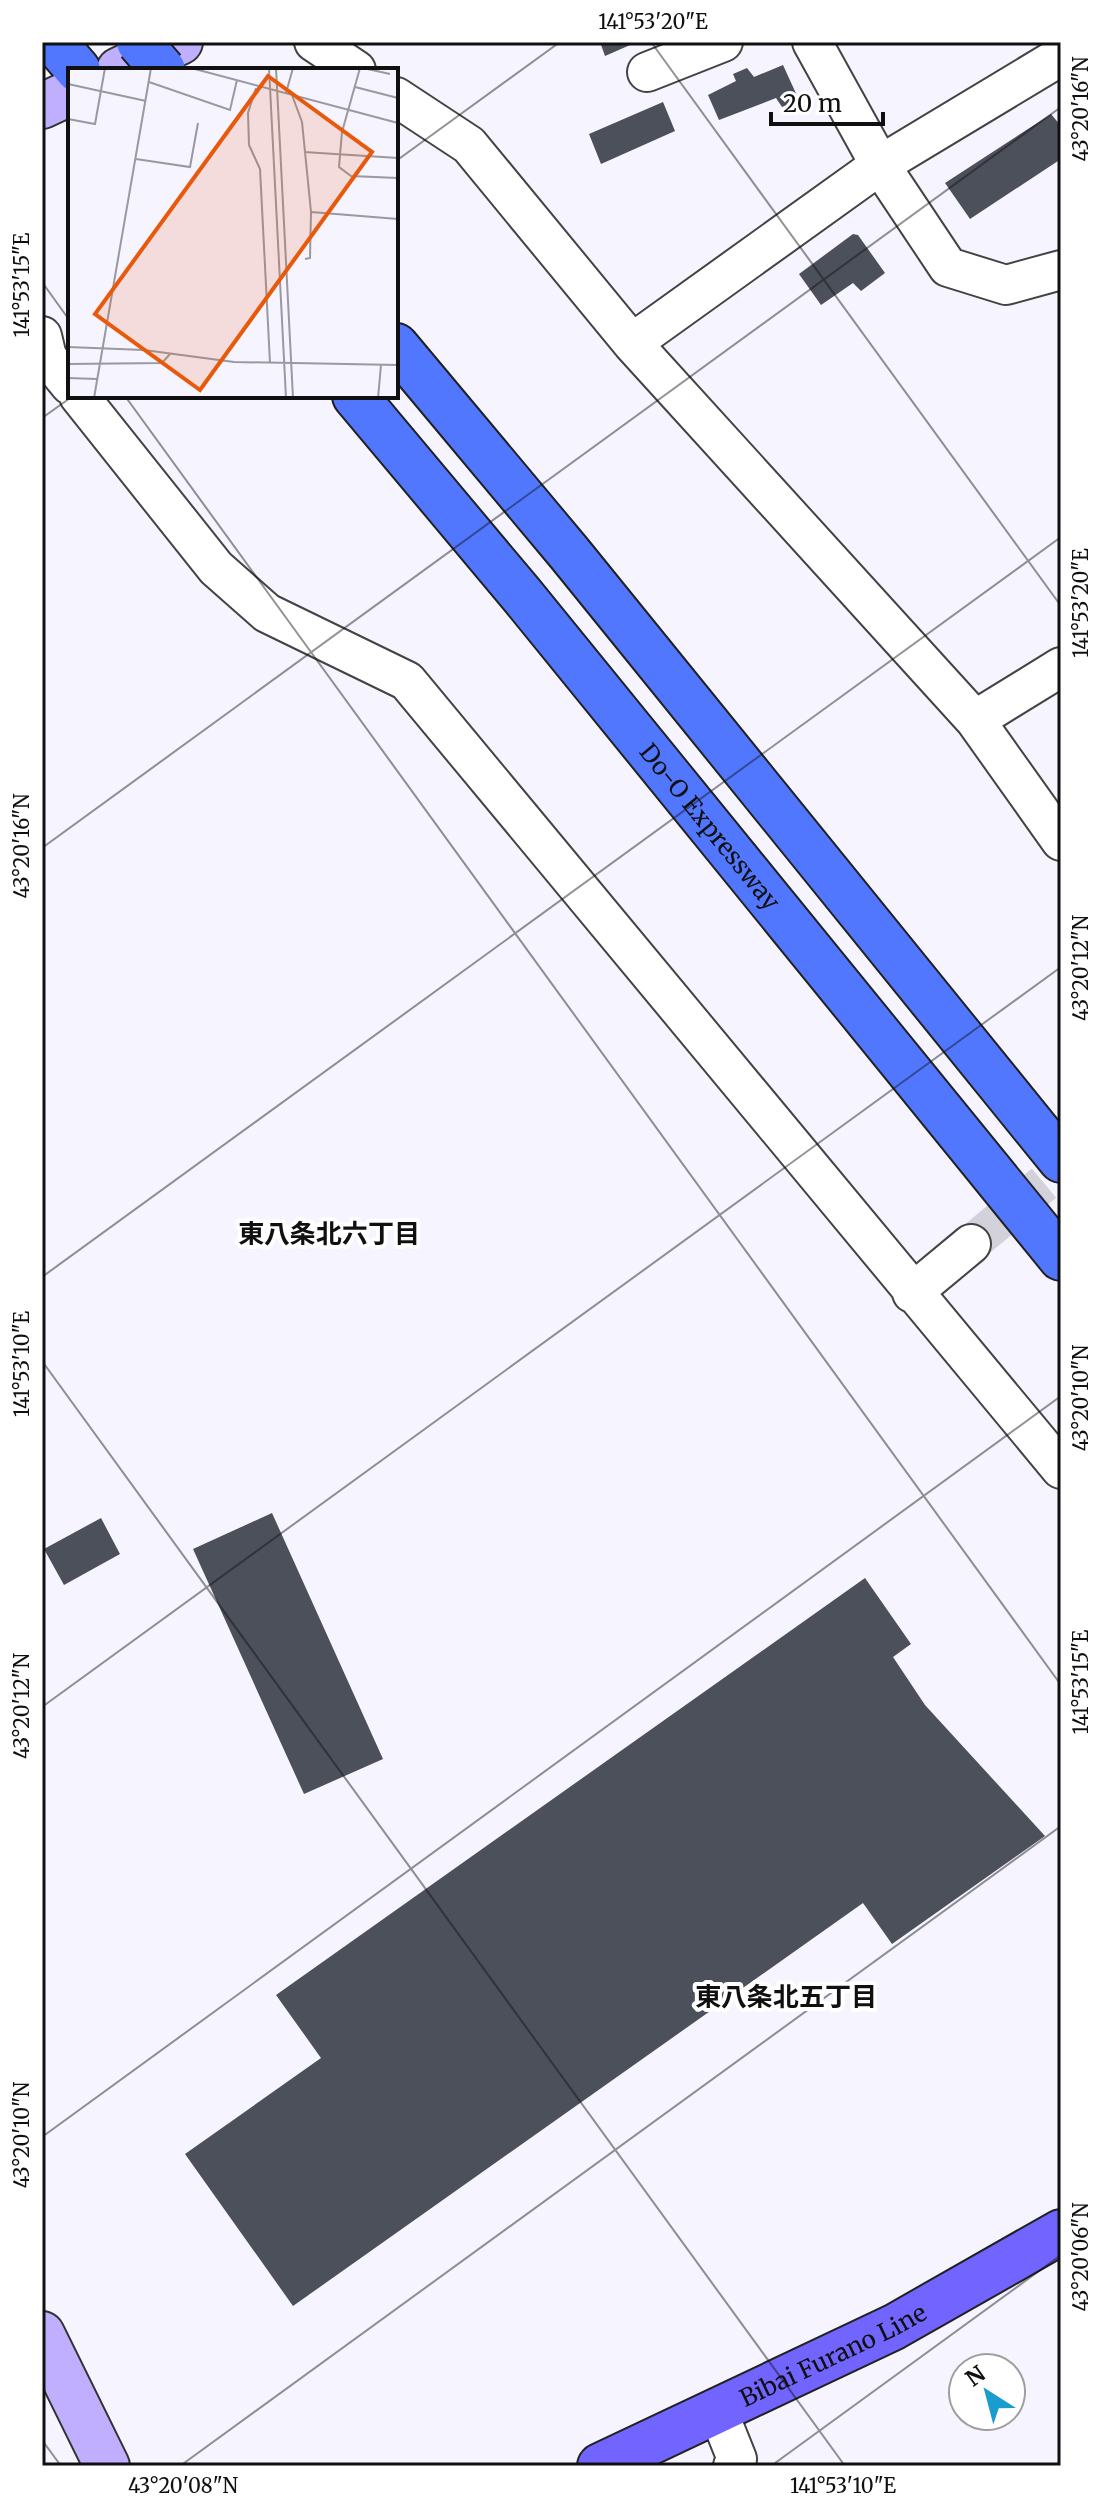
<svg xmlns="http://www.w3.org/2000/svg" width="1103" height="2508" viewBox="0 0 1103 2508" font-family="Merriweather,'Noto Sans JP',serif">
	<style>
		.building { fill: #4b505a }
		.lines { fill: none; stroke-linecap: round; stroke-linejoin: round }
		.street-tunnel { stroke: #d3d2db; stroke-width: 38; stroke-dasharray: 38 19; stroke-linecap: butt }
		.street-casing { stroke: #434343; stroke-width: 42 }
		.secondary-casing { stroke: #323232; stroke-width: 48 }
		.primary-casing { stroke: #212121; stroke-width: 48 }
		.highway-casing { stroke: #212121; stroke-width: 48 }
		.street { stroke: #fff; stroke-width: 38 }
		.secondary { stroke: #c0afff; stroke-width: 44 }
		.primary { stroke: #7164ff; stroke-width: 44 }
		.highway { stroke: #5277ff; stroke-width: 44 }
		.highway-bridge-casing { stroke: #212121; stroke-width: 48; stroke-linecap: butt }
		.highway-bridge { stroke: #5277ff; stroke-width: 44 }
		.ticks { fill: none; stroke: #101010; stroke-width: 2; stroke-opacity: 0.45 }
		.labels { text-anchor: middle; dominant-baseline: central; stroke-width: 8; stroke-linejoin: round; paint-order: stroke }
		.street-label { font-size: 24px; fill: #101010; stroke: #fff }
		.neighbourhood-label { font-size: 26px; font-weight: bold; fill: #101010; stroke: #fff }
		.inset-road { fill: none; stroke: #99999f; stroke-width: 2 }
		.view { fill: #e8590c; fill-opacity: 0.15; stroke: #e8590c; stroke-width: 4 }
		.inset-edge { fill: none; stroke: #101010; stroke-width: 4 }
		.neatline { fill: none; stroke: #101010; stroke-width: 3 }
		.ticks-label { font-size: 20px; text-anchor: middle; fill: #101010 }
	</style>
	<rect width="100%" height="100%" fill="#f5f4ff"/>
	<!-- building -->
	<path class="building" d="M 600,42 L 637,42 L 605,56 Z
		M 783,65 L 799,100 L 782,107 L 776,98 L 719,120 L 708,95 L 736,81 L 733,74 L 747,68 L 754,77 Z
		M 663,102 L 675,131 L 601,164 L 589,134 Z
		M 1051,114 L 1061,126 L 1061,159 L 970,219 L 945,183 Z
		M 853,234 L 858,235 L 885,273 L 861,291 L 853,283 L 821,305 L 799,274 Z
		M 272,1513 L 383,1759 L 304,1794 L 193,1549 Z
		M 101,1518 L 120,1554 L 64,1585 L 44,1549 Z
		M 865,1578 L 911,1644 L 893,1657 L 925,1705 L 1045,1836 L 892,1944 L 863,1903 L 293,2306 L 185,2154 L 321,2058 L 276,1995 Z"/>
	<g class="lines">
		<!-- street-tunnel -->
		<path class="street-tunnel" d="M 971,1244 L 1061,1169"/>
		<!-- street casing -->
		<g class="street-casing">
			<path id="street" d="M 314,42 L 356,70
				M 812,42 L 880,165 L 948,267 L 1006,285 L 1061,270
				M 647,72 L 723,42
				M 396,97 L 469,145 L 632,343 L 975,720 L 1061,841
				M 42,336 L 47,357 L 70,385
				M 632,343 L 880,165 L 1061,56
				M 79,396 L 216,568 L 267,613 L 407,681 L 1061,1469
				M 975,720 L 1061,667
				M 912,1293 L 971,1244
				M 717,2409 L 737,2459 L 733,2466"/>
		</g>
		<!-- secondary casing -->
		<g class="secondary-casing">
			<path id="secondary" d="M 119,70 L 180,42
				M 42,106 L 70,93
				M 42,2334 L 107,2466"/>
		</g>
		<!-- primary casing -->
		<g class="primary-casing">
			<g id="primary">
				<path id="s1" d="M 600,2466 L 894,2327 L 1061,2232"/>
			</g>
		</g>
		<!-- highway casing -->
		<g class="highway-casing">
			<g id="highway">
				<path d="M 54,42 L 78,70"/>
				<path d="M 396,346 L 570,554 L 1061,1160"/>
				<path id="s2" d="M 355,396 L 521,594 L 1061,1258"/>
			</g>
		</g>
		<!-- street -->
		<use href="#street" class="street"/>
		<!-- secondary -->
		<use href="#secondary" class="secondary"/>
		<!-- primary -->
		<use href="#primary" class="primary"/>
		<!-- highway -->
		<use href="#highway" class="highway"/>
		<!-- highway-bridge casing -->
		<g class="highway-bridge-casing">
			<path id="highway-bridge" d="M 139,42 L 163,70"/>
		</g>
		<!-- highway-bridge -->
		<use href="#highway-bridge" class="highway-bridge"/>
	</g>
	<!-- ticks -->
	<path class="ticks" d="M 651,42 L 1061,606M 396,161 L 560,42M 42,282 L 70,321M 125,396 L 1061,1685M 42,418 L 73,396M 42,848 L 1061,107M 42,1277 L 1061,537M 42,1361 L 845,2466M 42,1707 L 1061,967M 42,2137 L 1061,1396M 42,2440 L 61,2466M 180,2466 L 1061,1826M 771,2466 L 1061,2255"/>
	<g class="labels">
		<!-- street labels -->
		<g class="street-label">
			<text stroke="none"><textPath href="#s2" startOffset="558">Do-O Expressway</textPath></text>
			<text stroke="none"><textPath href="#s1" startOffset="258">Bibai Furano Line</textPath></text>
		</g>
		<!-- neighbourhood labels -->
		<g class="neighbourhood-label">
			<text x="329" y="1233">東八条北六丁目</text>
			<text x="786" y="1996">東八条北五丁目</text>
		</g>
	</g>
	<!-- overview -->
	<g transform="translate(68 68)">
		<rect width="330" height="330" fill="#f5f4ff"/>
		<path class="inset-road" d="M 123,0 L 330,55M 201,0 L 218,330M 208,0 L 225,330M 292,0 L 274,64 L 271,99 L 283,108 L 330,110M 295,0 L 322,6M 81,14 L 162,42 L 169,12M 0,16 L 78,33M 287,19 L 330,30M 188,20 L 180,45 L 181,77 L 192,101 L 202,295M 218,25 L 225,0M 224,27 L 234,54 L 243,144 L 242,190 L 237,191M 0,51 L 27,56 L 37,0M 236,84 L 330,90M 68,91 L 122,99 L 130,55M 243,144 L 330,151M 0,279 L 76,282 L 166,294 L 330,297M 0,296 L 94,295 L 102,286M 0,310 L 29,311M 26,330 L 83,0M 310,330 L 313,297"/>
		<path class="view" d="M 200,8 L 304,84 L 132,322 L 27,246 Z"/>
		<rect width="330" height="330" class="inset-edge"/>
	</g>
	<!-- border -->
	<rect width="1103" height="2508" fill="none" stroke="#ffffff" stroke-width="88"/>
	<!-- north arrow -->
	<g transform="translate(987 2392) rotate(324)"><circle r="38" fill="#ffffff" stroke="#9f9f9f" stroke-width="2"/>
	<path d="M0-6L14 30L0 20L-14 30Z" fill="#1a9cce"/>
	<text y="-12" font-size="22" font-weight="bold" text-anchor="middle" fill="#101010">N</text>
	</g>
	<!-- scale -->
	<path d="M771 112v12h112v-12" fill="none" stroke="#101010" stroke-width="4"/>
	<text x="783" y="112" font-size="24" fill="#101010" stroke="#ffffff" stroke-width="6" paint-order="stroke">20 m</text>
	<rect x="44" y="44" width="1015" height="2420" class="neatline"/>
	<g class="ticks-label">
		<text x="653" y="29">141°53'20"E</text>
		<text transform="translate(1081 109) rotate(-90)" y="7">43°20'16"N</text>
		<text transform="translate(22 285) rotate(-90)" y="7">141°53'15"E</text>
		<text transform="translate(1081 603) rotate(-90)" y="7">141°53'20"E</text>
		<text transform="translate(22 846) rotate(-90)" y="7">43°20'16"N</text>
		<text transform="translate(1081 968) rotate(-90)" y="7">43°20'12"N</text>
		<text transform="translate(22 1364) rotate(-90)" y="7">141°53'10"E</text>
		<text transform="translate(1081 1398) rotate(-90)" y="7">43°20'10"N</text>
		<text transform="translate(1081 1682) rotate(-90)" y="7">141°53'15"E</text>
		<text transform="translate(22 1706) rotate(-90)" y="7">43°20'12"N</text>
		<text transform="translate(22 2135) rotate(-90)" y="7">43°20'10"N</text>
		<text transform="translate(1081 2257) rotate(-90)" y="7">43°20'06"N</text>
		<text x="183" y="2493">43°20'08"N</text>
		<text x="843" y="2493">141°53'10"E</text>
	</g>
</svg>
